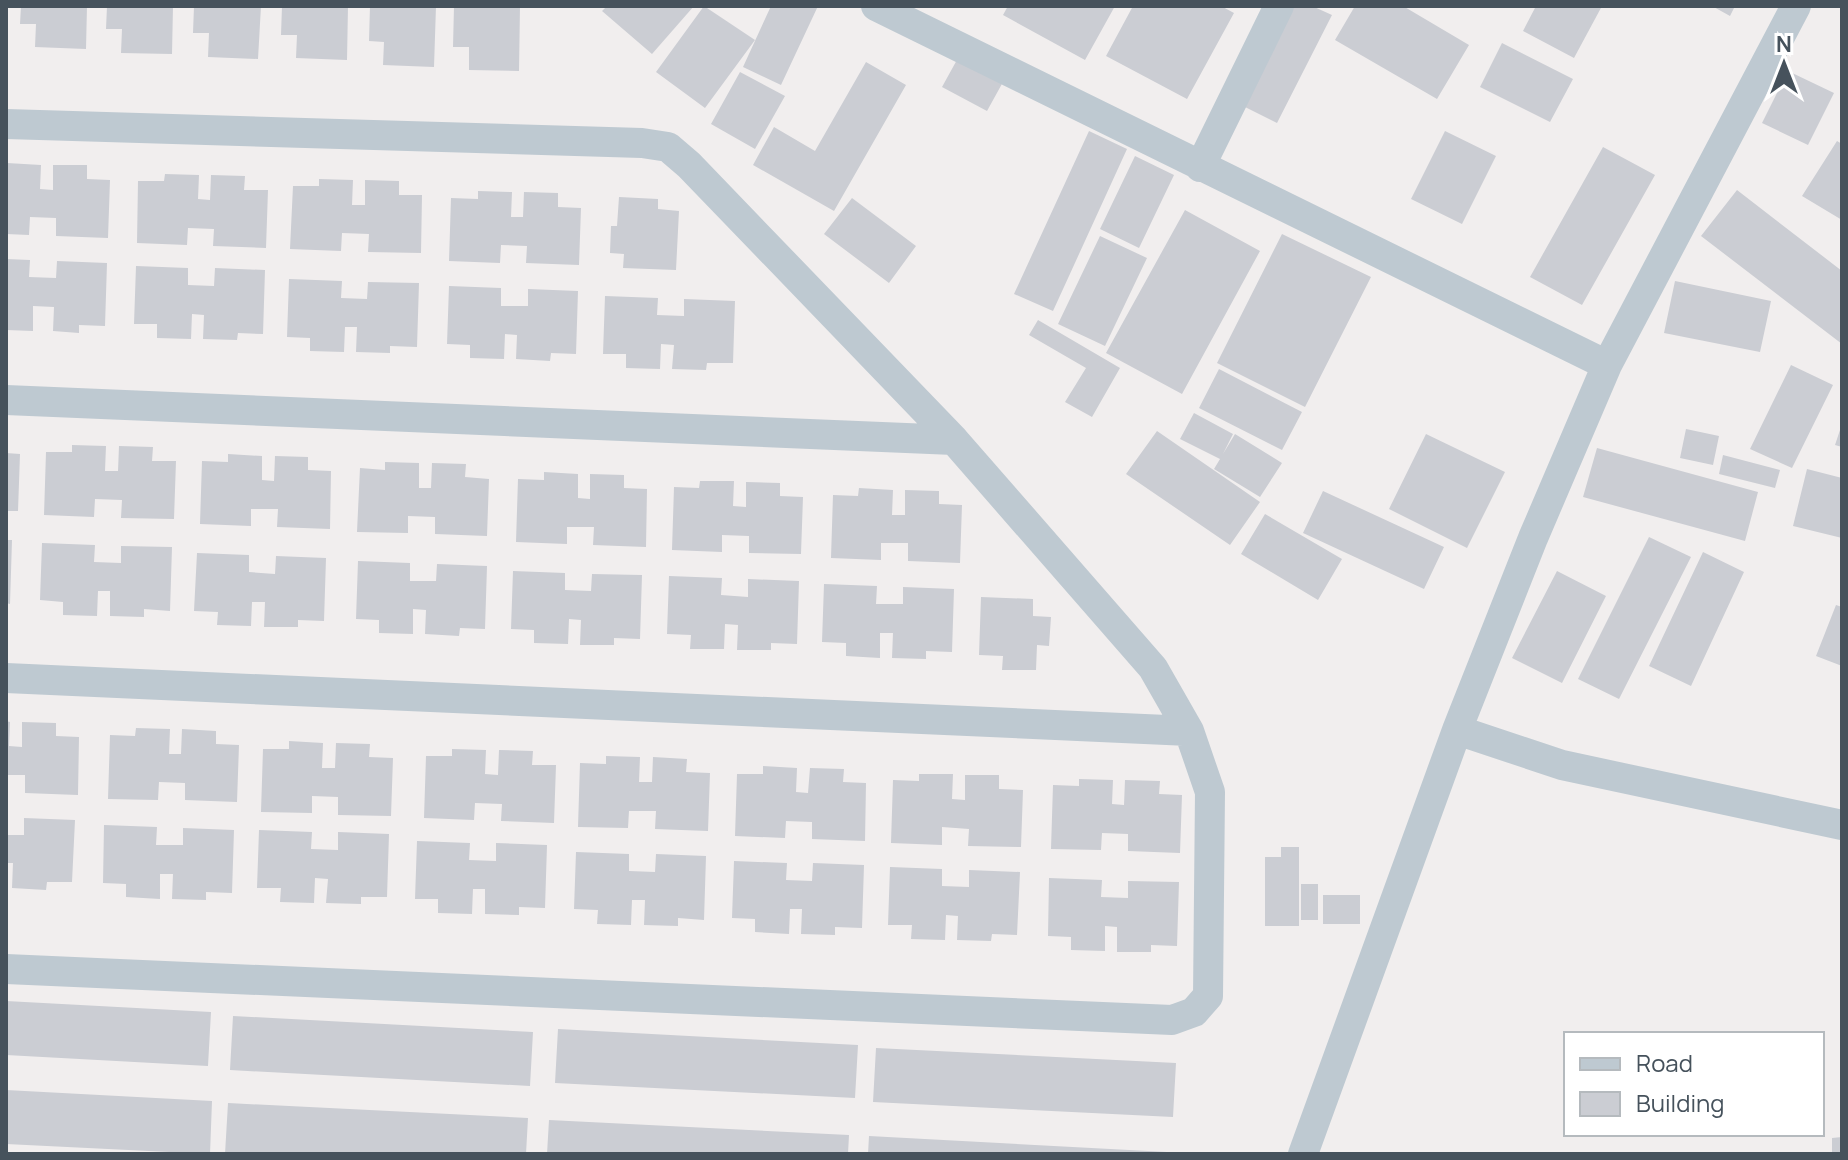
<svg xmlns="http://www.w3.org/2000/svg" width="1848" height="1160" viewBox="0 0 1848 1160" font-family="Manrope,sans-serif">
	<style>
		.building { fill: #cbcdd3 }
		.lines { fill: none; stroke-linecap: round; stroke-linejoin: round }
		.minor { stroke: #bec9d1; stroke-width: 30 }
	</style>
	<rect width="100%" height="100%" fill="#f1eeee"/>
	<!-- building -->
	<path class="building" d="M 21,6 L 87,6 L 86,49 L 35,47 L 36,24 L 20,24 Z
		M 107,6 L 173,6 L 172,54 L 121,53 L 122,29 L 106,29 Z
		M 194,6 L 261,6 L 258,59 L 208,57 L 209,33 L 193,33 Z
		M 282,6 L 348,6 L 347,60 L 296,58 L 297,35 L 281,35 Z
		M 370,6 L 436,6 L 434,67 L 383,65 L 384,42 L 369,41 Z
		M 454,6 L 520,6 L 519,71 L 469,70 L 469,47 L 453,47 Z
		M 607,6 L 694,6 L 652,54 L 602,11 Z
		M 704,6 L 755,40 L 705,108 L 656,72 Z
		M 771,6 L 818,6 L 781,85 L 743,67 Z
		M 1008,6 L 1115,6 L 1085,60 L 1003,15 Z
		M 1133,6 L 1221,6 L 1234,13 L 1187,99 L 1106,56 Z
		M 1285,6 L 1312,6 L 1332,15 L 1277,123 L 1237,103 Z
		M 1355,6 L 1403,6 L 1469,45 L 1437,99 L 1335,40 Z
		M 1536,6 L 1602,6 L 1574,58 L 1523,31 Z
		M 1712,6 L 1735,6 L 1730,16 Z
		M 1502,43 L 1573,79 L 1550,122 L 1480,87 Z
		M 958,58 L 1003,82 L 987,111 L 942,87 Z
		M 866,62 L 906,85 L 834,211 L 753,165 L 774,127 L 815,151 Z
		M 1788,71 L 1834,93 L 1808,145 L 1762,123 Z
		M 740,72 L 785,96 L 755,149 L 711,124 Z
		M 1089,131 L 1127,149 L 1053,311 L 1014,294 Z
		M 1445,131 L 1496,156 L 1462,224 L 1411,199 Z
		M 1837,141 L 1842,144 L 1842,220 L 1802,196 Z
		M 1603,147 L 1655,175 L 1582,305 L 1530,277 Z
		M 1135,156 L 1174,175 L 1139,248 L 1100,229 Z
		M 7,163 L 41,165 L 40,189 L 53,190 L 53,165 L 87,165 L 87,179 L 110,180 L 108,238 L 56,236 L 56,218 L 30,217 L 29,235 L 6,234 Z
		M 165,174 L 199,175 L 198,199 L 210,200 L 211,175 L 245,176 L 244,190 L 268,190 L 266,248 L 213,246 L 214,229 L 188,228 L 187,245 L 137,243 L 138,181 L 164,181 Z
		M 319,179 L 353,180 L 352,205 L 365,205 L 365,180 L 399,181 L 399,195 L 422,195 L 421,253 L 368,252 L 369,234 L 342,233 L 341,251 L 290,249 L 293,186 L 319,186 Z
		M 1737,190 L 1842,271 L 1842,344 L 1701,236 Z
		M 478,191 L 512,192 L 511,217 L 523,217 L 524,192 L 558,193 L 558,207 L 581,208 L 579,265 L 526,263 L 527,246 L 501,245 L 500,263 L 449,261 L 451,198 L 478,199 Z
		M 619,197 L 658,199 L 658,209 L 679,211 L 676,270 L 623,268 L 624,254 L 610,253 L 611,226 L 617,226 Z
		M 852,198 L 916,246 L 889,283 L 824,234 Z
		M 1185,210 L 1260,251 L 1182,394 L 1106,353 Z
		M 1282,234 L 1371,277 L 1305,407 L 1217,363 Z
		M 1100,236 L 1147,258 L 1105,346 L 1058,324 Z
		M 6,259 L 30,260 L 29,277 L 56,278 L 57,261 L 107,263 L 105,326 L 79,325 L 79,333 L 53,331 L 54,307 L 33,306 L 33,331 L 6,330 Z
		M 136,266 L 188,268 L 188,285 L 214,286 L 215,268 L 265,270 L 263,334 L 238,333 L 237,340 L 203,339 L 204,315 L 192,314 L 191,339 L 157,338 L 157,324 L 134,324 Z
		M 289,279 L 342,281 L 341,298 L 367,299 L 368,282 L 419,283 L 417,347 L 390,346 L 390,353 L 356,352 L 357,327 L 345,327 L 344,352 L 310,351 L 310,338 L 287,337 Z
		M 1675,281 L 1771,301 L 1760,352 L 1664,333 Z
		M 449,286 L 501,288 L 501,306 L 528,306 L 528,289 L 578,291 L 576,354 L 551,353 L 550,361 L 516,359 L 517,335 L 505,334 L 504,359 L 470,358 L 470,345 L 447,344 Z
		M 605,296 L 658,298 L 657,315 L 684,316 L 684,299 L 735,301 L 733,363 L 707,363 L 706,370 L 672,369 L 674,345 L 661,344 L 660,369 L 626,368 L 626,354 L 603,354 Z
		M 1038,320 L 1120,368 L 1092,417 L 1065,402 L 1086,368 L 1029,335 Z
		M 1791,365 L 1833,385 L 1792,468 L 1750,449 Z
		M 1219,369 L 1302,412 L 1282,450 L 1199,408 Z
		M 1194,413 L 1233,434 L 1223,454 L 1235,434 L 1282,463 L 1260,497 L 1214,469 L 1220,459 L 1180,439 Z
		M 1842,424 L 1842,447 L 1835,445 Z
		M 1686,429 L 1719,436 L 1713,465 L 1680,458 Z
		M 1157,431 L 1260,502 L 1230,545 L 1126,474 Z
		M 1426,434 L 1505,472 L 1467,548 L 1389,509 Z
		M 72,445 L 106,446 L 105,471 L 118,471 L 119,446 L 153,447 L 152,461 L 176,461 L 174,519 L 121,518 L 122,500 L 95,499 L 94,517 L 44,515 L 46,452 L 72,452 Z
		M 1597,448 L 1758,492 L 1745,541 L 1583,497 Z
		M 6,453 L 20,454 L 18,511 L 6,511 Z
		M 228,454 L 262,456 L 262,480 L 274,481 L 275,456 L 308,457 L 308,470 L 331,471 L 330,529 L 277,527 L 278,509 L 251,509 L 251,526 L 200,524 L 202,461 L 228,462 Z
		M 1723,455 L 1780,470 L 1775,488 L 1719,474 Z
		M 385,462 L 419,463 L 419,488 L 431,488 L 432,463 L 466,464 L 465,477 L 489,479 L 487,536 L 435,534 L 435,517 L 408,516 L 408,533 L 357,532 L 360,468 L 385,470 Z
		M 1807,469 L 1842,478 L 1842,538 L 1793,526 Z
		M 544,472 L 578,474 L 578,498 L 590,499 L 590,474 L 624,475 L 624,488 L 647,489 L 646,547 L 593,545 L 594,527 L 567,527 L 567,544 L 516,542 L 518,479 L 544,480 Z
		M 700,481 L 734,481 L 733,506 L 746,507 L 746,482 L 780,483 L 780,496 L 803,497 L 801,554 L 749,553 L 749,536 L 722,535 L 722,552 L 672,550 L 674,487 L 699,488 Z
		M 859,488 L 893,490 L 892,515 L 905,515 L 905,490 L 939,491 L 939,504 L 962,505 L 960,563 L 908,561 L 908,543 L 881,543 L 881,560 L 831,558 L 833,495 L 858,496 Z
		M 1323,491 L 1444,547 L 1424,589 L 1303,533 Z
		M 1265,514 L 1342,559 L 1318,600 L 1241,554 Z
		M 1649,537 L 1691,557 L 1619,699 L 1578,679 Z
		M 6,540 L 12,540 L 10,604 L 6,603 Z
		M 42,543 L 95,545 L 94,562 L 121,563 L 121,546 L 172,547 L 170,611 L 144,609 L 144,617 L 110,616 L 110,591 L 98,591 L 97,616 L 63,615 L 63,602 L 40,600 Z
		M 1703,552 L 1744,572 L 1691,686 L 1649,666 Z
		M 197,553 L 249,555 L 249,572 L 275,574 L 276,556 L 326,558 L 324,621 L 298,620 L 298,627 L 264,627 L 265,602 L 252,602 L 251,626 L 217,625 L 218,612 L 194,611 Z
		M 358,561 L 410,563 L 410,581 L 436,581 L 437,564 L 487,566 L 485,629 L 460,628 L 459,636 L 425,634 L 426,610 L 413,609 L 413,634 L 379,633 L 379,620 L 356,619 Z
		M 513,571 L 565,573 L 565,590 L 591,591 L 592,574 L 642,575 L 640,639 L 614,638 L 614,645 L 580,645 L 581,620 L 569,619 L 568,644 L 534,643 L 534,630 L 511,629 Z
		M 1557,571 L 1606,596 L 1562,683 L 1512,658 Z
		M 669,576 L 722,578 L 721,595 L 748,597 L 748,579 L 799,581 L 797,644 L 771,643 L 771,650 L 737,650 L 738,625 L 725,624 L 724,649 L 690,649 L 691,635 L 667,634 Z
		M 824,584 L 877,586 L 876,604 L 903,604 L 903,587 L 954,589 L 952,652 L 926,651 L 926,659 L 892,658 L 893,633 L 880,633 L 880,658 L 846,656 L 846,643 L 822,642 Z
		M 981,597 L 1033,599 L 1033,616 L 1051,617 L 1049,646 L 1037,645 L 1036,670 L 1002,670 L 1003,656 L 979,655 Z
		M 1836,605 L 1842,607 L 1842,666 L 1816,656 Z
		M 6,721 L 10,722 L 9,746 L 22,747 L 22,722 L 56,723 L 56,736 L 79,737 L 78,795 L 25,793 L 25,775 L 6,775 Z
		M 136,728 L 170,729 L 169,754 L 181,754 L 182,729 L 216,731 L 216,744 L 239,745 L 237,802 L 185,800 L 185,783 L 159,782 L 158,800 L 108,799 L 110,735 L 135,736 Z
		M 289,741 L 323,743 L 322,768 L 335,768 L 336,743 L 370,744 L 369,757 L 393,758 L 391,816 L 338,815 L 338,797 L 312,796 L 312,813 L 261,812 L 263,749 L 289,749 Z
		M 452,749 L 486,750 L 485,774 L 498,775 L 499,750 L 533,751 L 532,765 L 556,765 L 554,823 L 501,821 L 502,804 L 475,803 L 474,820 L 424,818 L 426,756 L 452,756 Z
		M 606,756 L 640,757 L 639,782 L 652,782 L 653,757 L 687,759 L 686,772 L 710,773 L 708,831 L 655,829 L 656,811 L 629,811 L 628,828 L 578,827 L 580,763 L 606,764 Z
		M 763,766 L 797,768 L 796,792 L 808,793 L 810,768 L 844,769 L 843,782 L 866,783 L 865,841 L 812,839 L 812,822 L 786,821 L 785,838 L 735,836 L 737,774 L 763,774 Z
		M 919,774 L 953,774 L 952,799 L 965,800 L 965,775 L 999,775 L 999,789 L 1023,790 L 1021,847 L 968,846 L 969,829 L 942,827 L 942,845 L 891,843 L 893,780 L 919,781 Z
		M 1079,779 L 1113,780 L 1112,804 L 1124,805 L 1125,780 L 1160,781 L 1159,794 L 1182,795 L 1180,853 L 1128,851 L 1128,834 L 1102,833 L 1101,850 L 1051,849 L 1053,785 L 1079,786 Z
		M 24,818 L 75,820 L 72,882 L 47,882 L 46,890 L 12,888 L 13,863 L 6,863 L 6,835 L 24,835 Z
		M 104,825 L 157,827 L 156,845 L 183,845 L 183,828 L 234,830 L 232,893 L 206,892 L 206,900 L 172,899 L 173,874 L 160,874 L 160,899 L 126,897 L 126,884 L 103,883 Z
		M 259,830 L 312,832 L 311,849 L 338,850 L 338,832 L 389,834 L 387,897 L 361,897 L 361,904 L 326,903 L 328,879 L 315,878 L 314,903 L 280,902 L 281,888 L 257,888 Z
		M 417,841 L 470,843 L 469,860 L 496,861 L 496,843 L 547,845 L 545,908 L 519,907 L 519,915 L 485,914 L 485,889 L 473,889 L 472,914 L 438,913 L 438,899 L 415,899 Z
		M 1281,847 L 1299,847 L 1299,926 L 1265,926 L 1265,857 L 1281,857 Z
		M 576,852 L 629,854 L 629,871 L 655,872 L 656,854 L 706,856 L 704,920 L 678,918 L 678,926 L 644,925 L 645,900 L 632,900 L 631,925 L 597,924 L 598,910 L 574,909 Z
		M 734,861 L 787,863 L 786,880 L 812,881 L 813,863 L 864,865 L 862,928 L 835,927 L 835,935 L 801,934 L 802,909 L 790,909 L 789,934 L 755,932 L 755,919 L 732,918 Z
		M 890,867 L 942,869 L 942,886 L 969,887 L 969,870 L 1020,872 L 1017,935 L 992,934 L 991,941 L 957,940 L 958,916 L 946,915 L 945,940 L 911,939 L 912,925 L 888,925 Z
		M 1049,878 L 1102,880 L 1101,897 L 1128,898 L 1128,881 L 1179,882 L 1177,946 L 1151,945 L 1151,952 L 1117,952 L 1117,927 L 1105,926 L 1105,951 L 1071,950 L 1071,937 L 1048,936 Z
		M 1301,884 L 1318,884 L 1318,920 L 1301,920 Z
		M 1323,895 L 1360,895 L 1360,924 L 1323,924 Z
		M 6,1001 L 211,1012 L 208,1066 L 6,1055 Z
		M 233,1016 L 533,1032 L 530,1086 L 230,1070 Z
		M 558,1029 L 858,1045 L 855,1098 L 555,1083 Z
		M 876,1048 L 1176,1063 L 1173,1117 L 873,1102 Z
		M 6,1090 L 212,1101 L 210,1154 L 6,1144 Z
		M 228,1103 L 528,1118 L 526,1154 L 225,1154 Z
		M 549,1120 L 849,1135 L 848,1154 L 547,1154 Z
		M 869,1136 L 1167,1152 L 1167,1154 L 868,1154 Z
		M 1842,1137 L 1842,1154 L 1832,1154 L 1832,1138 Z"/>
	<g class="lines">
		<!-- minor -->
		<path class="minor" d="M 876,6 L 1607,365
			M 6,124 L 642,143 L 668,147 L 689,165 L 954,440 L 1153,668 L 1189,731 L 1210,792 L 1208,996 L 1194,1012 L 1172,1020 L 6,969
			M 1200,167 L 1279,6
			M 6,400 L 954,440
			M 6,678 L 1189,731
			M 1457,730 L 1562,765 L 1842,825
			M 1303,1154 L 1457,730 L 1533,538 L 1607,365 L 1796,6"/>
	</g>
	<!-- border -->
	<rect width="1848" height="1160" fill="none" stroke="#46525c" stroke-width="16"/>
	<!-- legend -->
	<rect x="1564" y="1032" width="260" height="104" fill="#ffffff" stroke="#b5babe" stroke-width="2"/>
	<rect x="1580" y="1058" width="40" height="12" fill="#bec9d1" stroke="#b5babe" stroke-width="2"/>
	<text x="1636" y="1072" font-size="24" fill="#46525c">Road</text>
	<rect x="1580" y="1092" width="40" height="24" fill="#cbcdd3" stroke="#b5babe" stroke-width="2"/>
	<text x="1636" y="1112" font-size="24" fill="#46525c">Building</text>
	<!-- north arrow -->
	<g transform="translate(1784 64)" stroke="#ffffff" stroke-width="6" paint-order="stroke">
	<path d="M0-6L14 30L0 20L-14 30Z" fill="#46525c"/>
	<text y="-12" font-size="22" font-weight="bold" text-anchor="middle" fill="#46525c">N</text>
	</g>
</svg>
